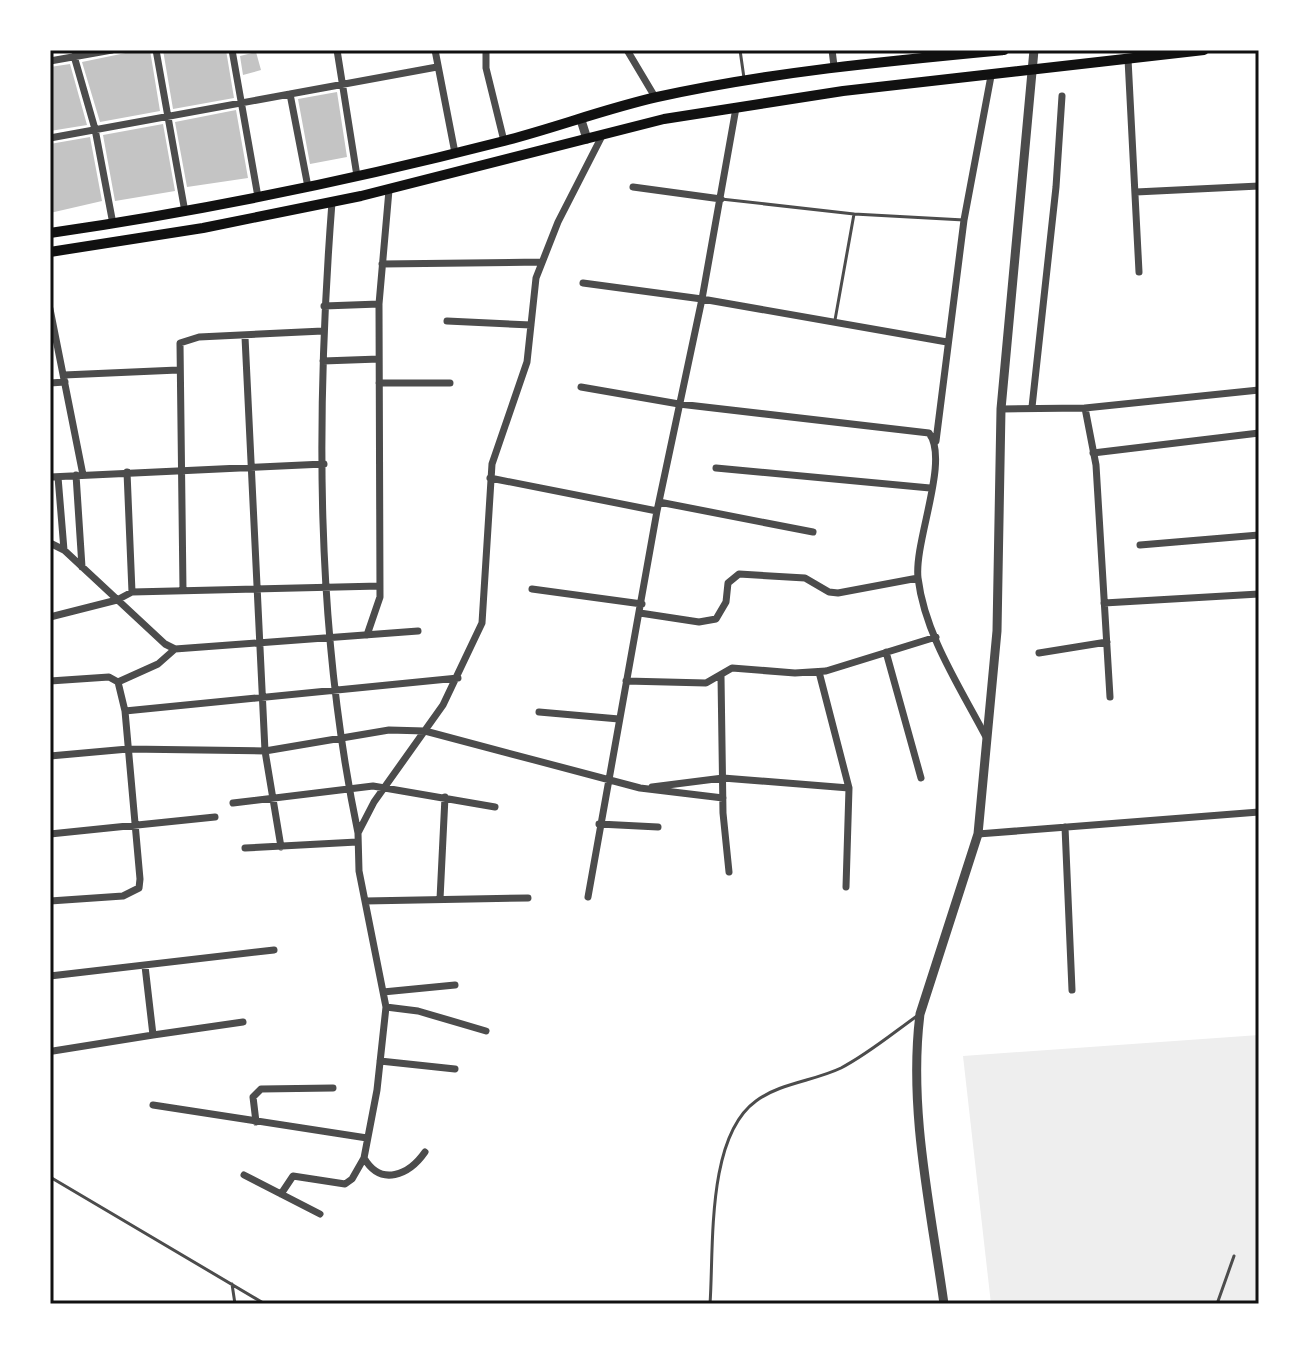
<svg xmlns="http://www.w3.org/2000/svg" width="1309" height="1354" viewBox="0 0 1309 1354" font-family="'Asap Condensed',sans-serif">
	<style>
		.green { fill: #eee }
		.building { fill: #c4c4c4 }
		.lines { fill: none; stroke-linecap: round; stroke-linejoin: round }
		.service { stroke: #4c4c4c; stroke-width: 3 }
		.minor { stroke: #4c4c4c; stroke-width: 7 }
		.tertiary { stroke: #4c4c4c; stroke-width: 9 }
		.secondary { stroke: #111; stroke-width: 10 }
		.neatline { fill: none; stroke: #111; stroke-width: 3 }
	</style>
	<rect width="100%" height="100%" fill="#fff"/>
	<!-- green -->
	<path class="green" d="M 1259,1035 L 1259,1304 L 991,1304 L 963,1056 Z"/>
	<!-- building -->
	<path class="building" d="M 140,50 L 150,50 L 160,111 L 100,122 L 82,62 Z
		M 163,50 L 226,50 L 234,98 L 173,109 Z
		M 256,52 L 261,70 L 243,75 L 240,56 Z
		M 70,64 L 87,125 L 50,131 L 50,67 Z
		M 337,92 L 347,157 L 310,164 L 298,99 Z
		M 236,110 L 248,178 L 187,187 L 175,122 Z
		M 163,124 L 175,191 L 115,201 L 103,135 Z
		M 90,137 L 102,201 L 50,213 L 50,144 Z"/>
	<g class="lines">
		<!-- service -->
		<path class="service" d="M 740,50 L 744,78
			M 721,199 L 854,214 L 964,220
			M 835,320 L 854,214
			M 50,1177 L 265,1304
			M 232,1284 L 235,1304
			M 710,1304 C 714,1248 706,1137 756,1101 C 780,1083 814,1081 841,1068 C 868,1054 893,1033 917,1016
			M 1217,1304 L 1234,1256"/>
		<!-- minor -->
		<path class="minor" d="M 156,50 L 185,212
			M 232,50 L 258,197
			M 337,50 L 357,176
			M 435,50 L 455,153
			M 486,50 L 486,68 L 504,141
			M 627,50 L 655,97
			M 832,50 L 834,66
			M 74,56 L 95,129 L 113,224
			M 1128,59 L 1139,272
			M 50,61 L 112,50
			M 290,94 L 308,187
			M 736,108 L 702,299 L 947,342
			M 50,138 L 437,67
			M 633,187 L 721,199
			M 1136,192 L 1259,186
			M 332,202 C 316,411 315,626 358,833
			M 382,264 L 541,262
			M 583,283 L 702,299 L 657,511 L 588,897
			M 324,306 L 379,304
			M 50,309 L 83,475
			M 447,321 L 531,325
			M 245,337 L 265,751 L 281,847
			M 323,361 L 379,359
			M 64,375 L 178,370
			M 50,383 L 65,382
			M 379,383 L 450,383
			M 581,387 L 679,404 L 929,433 C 950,460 914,541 918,578 C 925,635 960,687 986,737
			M 1032,407 L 1056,187 L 1062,96
			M 1085,408 L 1096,465 L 1110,697
			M 1001,409 L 1085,408 L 1259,390
			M 936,441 L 964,220 L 991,76
			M 1093,453 L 1259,433
			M 716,468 L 930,488
			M 127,472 L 132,592
			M 76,475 L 82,567
			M 50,477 L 324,464
			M 58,477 L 64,550
			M 490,478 L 657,511
			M 659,502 L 813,532
			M 50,543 L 64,550 L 165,644 L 175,649 L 418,631
			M 1140,545 L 1259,535
			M 532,589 L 642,604
			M 183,590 L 180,343 L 199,337 L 323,331
			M 1104,603 L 1259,594
			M 640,613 L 699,622 L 716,619 L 726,602 L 728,583 L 739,574 L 805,578 L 829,592 L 838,593 L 918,578
			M 50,617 L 117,600 L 132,592 L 380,586
			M 367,635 L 380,597 L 379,304 L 389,190
			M 886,652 L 921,778
			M 1039,653 L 1107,642
			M 819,672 L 849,788 L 846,887
			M 721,676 L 723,813 L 729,872
			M 50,681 L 109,677 L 118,682 L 125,711 L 140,879 L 139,888 L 123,896 L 50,901
			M 626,681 L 706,683 L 732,668 L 795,673 L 826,671 L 936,637
			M 118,682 L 158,664 L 175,649
			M 125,711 L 458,678
			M 539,712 L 619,719
			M 50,756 L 128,749 L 265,751 L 389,730 L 425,731 L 640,788 L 723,798
			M 652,787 L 723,778 L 849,788
			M 233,803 L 373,786 L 495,807
			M 599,824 L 658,827
			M 1065,827 L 1072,990
			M 50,834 L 215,817
			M 978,834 L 1259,812
			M 245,848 L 357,842
			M 440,899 L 445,797
			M 365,901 L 528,898
			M 145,966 L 153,1035 L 243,1022
			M 50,976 L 274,950
			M 383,992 L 455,985
			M 386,1007 L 418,1011 L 486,1031
			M 53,1051 L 153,1035
			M 380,1061 L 455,1069
			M 153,1105 L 367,1138
			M 256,1122 L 253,1097 L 261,1089 L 333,1088
			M 425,1152 C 409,1175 381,1187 364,1158 L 377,1090 L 386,1007 L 359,871 L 358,833 L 374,802 L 443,705 L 482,623 L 492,464 L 527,362 L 536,278 L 558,222 L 603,134
			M 244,1175 L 320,1214
			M 281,1194 L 293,1176 L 345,1184 L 352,1179 L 364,1158"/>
		<!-- tertiary -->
		<path class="tertiary" d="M 581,120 L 587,139
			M 944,1304 C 931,1210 908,1109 920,1014 L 978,834 L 997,631 L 1001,409 L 1034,50"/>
		<!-- secondary -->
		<path class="secondary" d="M 50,233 C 201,211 352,180 500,142 C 552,129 604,109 657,97 C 771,72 888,61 1004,50
			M 50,252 L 203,228 L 361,196 L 664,119 L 843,91 L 1204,50"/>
	</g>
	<!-- border -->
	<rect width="1309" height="1354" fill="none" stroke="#ffffff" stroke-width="104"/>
	<rect x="52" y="52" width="1205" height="1250" class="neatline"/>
</svg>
